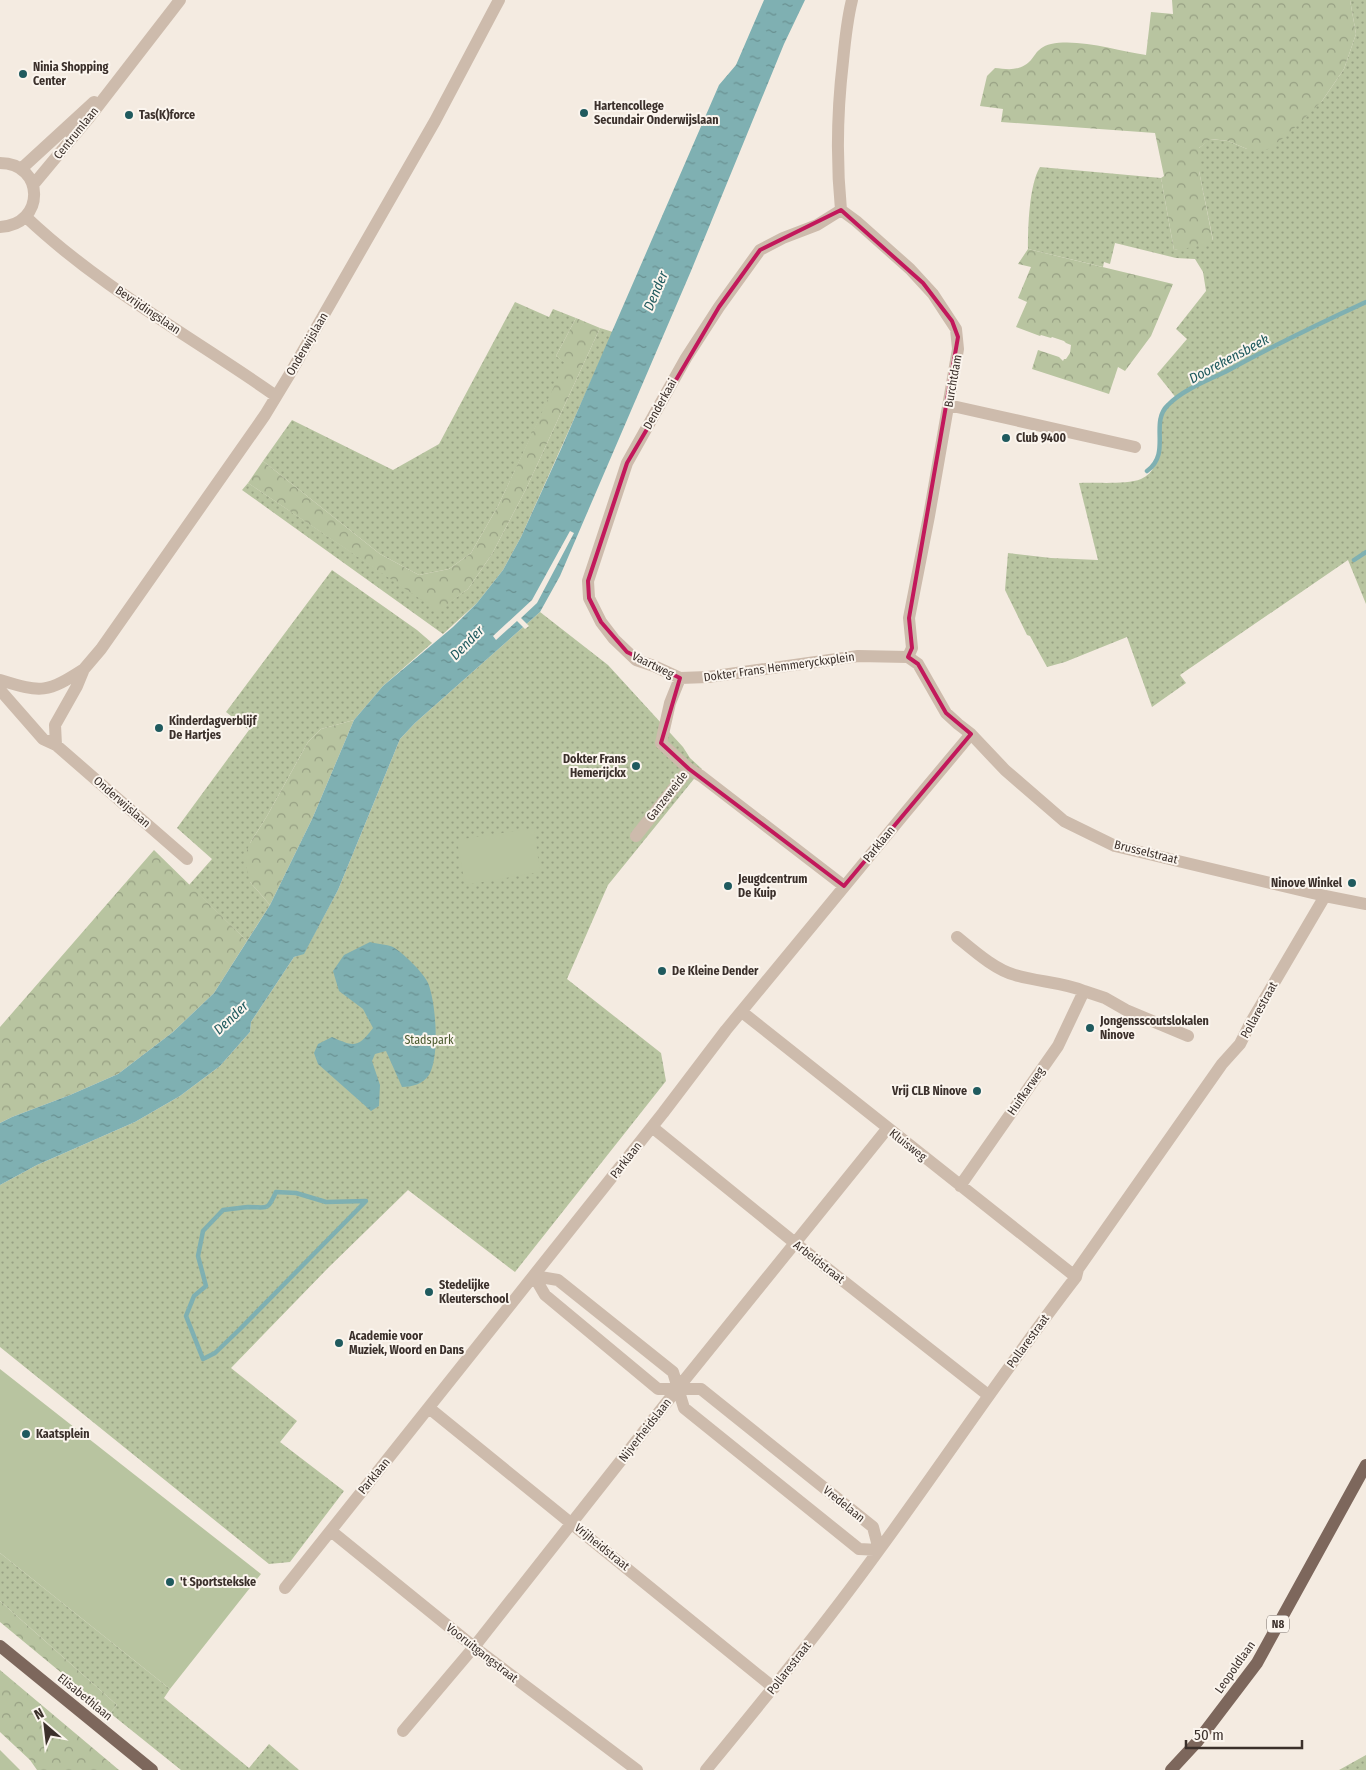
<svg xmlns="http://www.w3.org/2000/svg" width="1366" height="1770" viewBox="0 0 1366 1770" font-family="'Fira Sans Condensed',sans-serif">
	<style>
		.grass { fill: url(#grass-dots) }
		.forest { fill: url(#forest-crowns) }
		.pitch { fill: #b8c4a0 }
		.water { fill: url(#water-ripples) }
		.pier { fill: #f4ebe1 }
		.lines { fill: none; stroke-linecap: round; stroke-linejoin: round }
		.stream { stroke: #7fb0b2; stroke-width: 4.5 }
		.minor { stroke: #cdbbac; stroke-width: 12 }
		.primary { stroke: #7d675c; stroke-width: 12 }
		.marked { fill: none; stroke: #c2185b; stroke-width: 4; stroke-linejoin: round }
		.poi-dot { fill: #1f5a5e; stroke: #fbf5ee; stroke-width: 2 }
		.labels { text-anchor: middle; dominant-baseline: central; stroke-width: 4; stroke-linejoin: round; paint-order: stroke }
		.shield { fill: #fbf5ee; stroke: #756b66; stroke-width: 1 }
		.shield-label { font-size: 11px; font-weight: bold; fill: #3b302b }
		.poi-label { font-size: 12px; font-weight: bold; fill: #3b302b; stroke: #fbf5ee; text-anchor: start }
		.street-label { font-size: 12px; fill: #3b302b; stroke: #fbf5ee }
		.park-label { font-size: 12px; fill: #4a5a2e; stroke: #fbf5ee }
		.water-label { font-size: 14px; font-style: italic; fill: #1f5a5e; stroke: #fbf5ee }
	</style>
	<defs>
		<pattern id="grass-dots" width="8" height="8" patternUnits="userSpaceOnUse" patternTransform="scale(1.25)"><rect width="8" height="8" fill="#b8c4a0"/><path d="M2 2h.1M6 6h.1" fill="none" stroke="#97a083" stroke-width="1.8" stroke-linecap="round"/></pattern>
		<pattern id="forest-crowns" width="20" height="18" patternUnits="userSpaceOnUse" patternTransform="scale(1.25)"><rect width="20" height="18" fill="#b8c4a0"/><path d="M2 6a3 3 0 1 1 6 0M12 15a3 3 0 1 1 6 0" fill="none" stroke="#97a083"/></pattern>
		<pattern id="water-ripples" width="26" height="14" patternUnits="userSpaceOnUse" patternTransform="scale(1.25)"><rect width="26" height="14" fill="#7fb0b2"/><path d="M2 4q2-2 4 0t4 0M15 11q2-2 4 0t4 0" fill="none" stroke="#699091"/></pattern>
	</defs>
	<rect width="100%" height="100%" fill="#f4ebe1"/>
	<!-- grass -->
	<path class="grass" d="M 1350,0 L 1366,0 L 1366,604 L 1348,560 L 1180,675 L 1186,683 L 1152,707 L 1127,637 L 1065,662 L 1047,667 L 1030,636 L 1027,635 L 1005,590 L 1008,553 L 1051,558 L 1098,560 L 1079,483 C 1095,482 1126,485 1141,479 C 1168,468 1153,428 1165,409 C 1168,405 1173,402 1177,399 L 1157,374 L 1187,339 L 1176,329 L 1206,291 L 1203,272 L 1195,259 L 1176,258 L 1115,243 L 1110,264 L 1104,262 L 1103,267 L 1028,249 C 1028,228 1029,185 1040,167 L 1161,178 L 1174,250 L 1213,240 L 1199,171 L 1199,148 L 1210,139 L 1228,141 L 1247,149 L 1322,101 L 1344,69 L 1356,34 Z
		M 515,302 L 549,317 L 553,309 L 576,318 L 556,356 L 566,363 L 498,506 L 471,553 L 449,569 L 419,575 L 380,554 L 263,461 L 292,420 L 393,470 L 439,444 Z
		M 600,328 L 613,332 L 521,537 L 503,570 L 477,603 L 443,634 L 242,490 L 248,483 L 438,610 L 468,589 L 492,554 L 526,489 Z
		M 332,570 L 417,630 L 432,643 L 383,686 L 354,720 L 321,729 L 308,742 L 267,816 L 250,843 L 250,882 L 270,905 L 247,941 L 189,885 L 212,859 L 177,828 L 249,730 L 226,712 Z
		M 540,612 L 608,665 L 683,747 L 690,758 L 702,769 L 608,885 L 567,979 L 661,1053 L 666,1081 L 515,1272 L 408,1190 L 328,1268 L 231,1368 L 297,1421 L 280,1442 L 344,1491 L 290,1562 L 269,1564 L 0,1347 L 0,1185 L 37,1165 L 135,1122 L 180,1096 L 220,1066 L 250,1032 L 251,1022 L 294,957 L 304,953 L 338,890 L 400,739 L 415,723 Z
		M 0,1553 L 170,1689 L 164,1698 L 249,1768 L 269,1744 L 299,1770 L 181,1770 L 110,1713 L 117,1705 L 0,1601 Z
		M 1366,1755 L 1366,1770 L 1339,1770 Z"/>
	<!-- forest -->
	<path class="forest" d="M 1172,0 L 1350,0 L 1356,34 L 1344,69 L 1322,101 L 1286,136 L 1267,150 L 1247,149 L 1228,141 L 1211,139 L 1199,148 L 1199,171 L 1213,241 L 1194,247 L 1174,250 L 1161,178 L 1164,176 L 1155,133 L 1001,122 L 1003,109 L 980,106 L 987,76 L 995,68 C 1005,69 1016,71 1025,65 C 1035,60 1034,48 1051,44 C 1078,38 1119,51 1146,55 L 1151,12 L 1173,14 Z
		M 1028,249 L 1173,284 L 1151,336 L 1125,371 L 1118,367 L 1109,394 L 1032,369 L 1038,350 L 1059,357 L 1063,361 L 1064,359 L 1066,359 L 1070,353 L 1071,345 L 1066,343 L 1064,341 L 1052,337 L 1051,338 L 1041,335 L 1040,336 L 1016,327 L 1027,302 L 1018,298 L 1031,267 L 1018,264 Z
		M 576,318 L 600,328 L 526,489 L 492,554 L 468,589 L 438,611 L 248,483 L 263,461 L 380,554 L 419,575 L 449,569 L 471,553 L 498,506 L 565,363 L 556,356 Z
		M 354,720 L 313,817 L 270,905 L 250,882 L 244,858 L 250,843 L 267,816 L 308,742 L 321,729 Z
		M 154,850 L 247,941 L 214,993 L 173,1032 L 118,1074 L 70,1095 L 12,1117 L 0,1123 L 0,1027 Z
		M 0,1601 L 117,1705 L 110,1713 L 0,1622 Z
		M 0,1670 L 119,1770 L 37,1770 L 30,1760 L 0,1732 Z"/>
	<!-- pitch -->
	<path class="pitch" d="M 534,828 L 540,872 L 465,885 L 457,840 Z
		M 0,1369 L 261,1574 L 170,1689 L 0,1553 Z
		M 0,1750 L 20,1770 L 0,1770 Z"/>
	<!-- water -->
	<path class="water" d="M 764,0 L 805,0 L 784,44 L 691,271 L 560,576 L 540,612 L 415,723 L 400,739 L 338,890 L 304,954 L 294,957 L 251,1022 L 250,1032 L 220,1066 L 180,1096 L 135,1122 L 37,1165 L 0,1185 L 0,1123 L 12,1117 L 70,1095 L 118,1074 L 173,1032 L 214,993 L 270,905 L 313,817 L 354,720 L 383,686 L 453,627 L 477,603 L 503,570 L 521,537 L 561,449 L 719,85 L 736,65 Z
		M 370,942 C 377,944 386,944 393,947 C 403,953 423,972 428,983 C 436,1002 440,1057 429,1075 C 423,1084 412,1087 402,1087 L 386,1051 L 375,1054 L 372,1061 L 380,1085 L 379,1106 L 371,1111 L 318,1064 L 314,1053 L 318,1044 L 332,1037 C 354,1047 358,1048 373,1028 L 363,1009 L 339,991 L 333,971 L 344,955 Z"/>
	<!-- pier -->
	<path class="pier" d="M 570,531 L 574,533 L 537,603 L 521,618 L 529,626 L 525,629 L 517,621 L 496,640 L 493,636 L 532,600 Z"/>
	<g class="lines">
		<!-- stream -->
		<path class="stream" d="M 1147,471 C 1172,453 1149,423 1168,405 C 1183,390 1206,381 1225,372 C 1271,347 1318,324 1366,302
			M 1354,560 L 1366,552
			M 276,1192 L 296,1193 L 326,1202 L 366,1201 L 239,1330 L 215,1353 L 203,1359 L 186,1316 L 194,1296 L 206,1286 L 198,1256 L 203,1231 L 223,1210 C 231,1209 239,1208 248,1207 C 267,1207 267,1212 276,1192 Z"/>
		<!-- minor -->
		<path class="minor" d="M 852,0 C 847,20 845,40 843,61 C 837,112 836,159 841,210 L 856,221 L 910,269 L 933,294 L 956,329 L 958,349 L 929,516 L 909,618 L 912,648 L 908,657
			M 0,163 C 45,163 46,225 0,227
			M 21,169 L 94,102
			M 33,185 L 88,119 L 180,0
			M 841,210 L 817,225 L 783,238 L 760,250 L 719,307 L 686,358 L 627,463 L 588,581 L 589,598 L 601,622 L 614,639 L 636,660 L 654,666 L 680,678 L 708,677 L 858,656 L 908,657
			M 26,217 C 101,288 192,337 276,396
			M 948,405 L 1135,447
			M 908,657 L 918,664 L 946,713 L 958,724 L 971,734 L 1005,770 L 1064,821 L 1115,846 L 1325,896 L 1366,904
			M 680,678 L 670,703 L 661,743 L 689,769 L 701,776 L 844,886
			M 0,680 C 42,693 47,693 84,669
			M 0,690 L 43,739 L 56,745 L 187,859
			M 56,745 L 55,725 L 77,686 L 84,669 L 101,649 L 265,415 L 291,372 L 435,121 L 499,0
			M 636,836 L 689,769
			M 957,937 C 973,950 995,970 1015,975 C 1038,982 1062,982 1084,991 L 1058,1046 L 960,1186
			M 1084,991 L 1105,998 L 1126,1010 L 1188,1036
			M 742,1012 L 1076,1277
			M 652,1127 L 795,1243 L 988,1395
			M 534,1276 L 545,1295 L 658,1389 L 701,1389 L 873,1527 L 879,1550 L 859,1549 L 684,1408 L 673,1372 L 558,1280 L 534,1276
			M 429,1408 L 774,1688
			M 331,1531 L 474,1647 L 637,1770
			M 285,1588 L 663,1113 L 726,1030 L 905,813 L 971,734
			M 403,1731 L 474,1647 L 678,1388 L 887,1129
			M 706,1770 C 765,1698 824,1626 879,1550 C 945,1460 1007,1366 1076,1277 L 1078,1269 L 1222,1064 L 1240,1044 L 1251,1022 L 1325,896"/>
		<!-- primary -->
		<path class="primary" d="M 0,1646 L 152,1770
			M 1171,1770 L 1197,1742 L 1257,1663 L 1366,1465"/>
	</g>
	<!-- marked area -->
	<path class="marked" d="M 841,210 L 923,283 L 952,321 L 958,337 L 909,618 L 912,648 L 908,657 L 918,664 L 946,713 L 971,734 L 844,886 L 689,769 L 661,743 L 680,678 L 627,652 L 601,622 L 589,598 L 588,581 L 627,463 L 719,307 L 760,250 Z"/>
	<!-- markers -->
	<g class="poi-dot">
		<circle cx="23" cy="74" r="5"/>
		<circle cx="584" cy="113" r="5"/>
		<circle cx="129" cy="115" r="5"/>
		<circle cx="1006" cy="438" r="5"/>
		<circle cx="159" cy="728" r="5"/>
		<circle cx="636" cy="766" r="5"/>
		<circle cx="1352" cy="883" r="5"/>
		<circle cx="728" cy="886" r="5"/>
		<circle cx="662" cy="971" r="5"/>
		<circle cx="1090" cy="1028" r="5"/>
		<circle cx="977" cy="1091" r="5"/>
		<circle cx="429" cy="1292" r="5"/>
		<circle cx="339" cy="1343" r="5"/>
		<circle cx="26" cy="1434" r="5"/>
		<circle cx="170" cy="1582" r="5"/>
	</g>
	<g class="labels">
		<!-- shield labels -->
		<rect class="shield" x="1267" y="1615.5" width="22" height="17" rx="4"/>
		<g class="shield-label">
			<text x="1278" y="1624">N8</text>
		</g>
		<!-- poi labels -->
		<g class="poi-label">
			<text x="33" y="67">Ninia Shopping<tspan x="33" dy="14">Center</tspan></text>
			<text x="594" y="106">Hartencollege<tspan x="594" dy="14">Secundair Onderwijslaan</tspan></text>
			<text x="139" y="115">Tas(K)force</text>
			<text x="1016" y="438">Club 9400</text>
			<text x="169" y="721">Kinderdagverblijf<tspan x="169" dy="14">De Hartjes</tspan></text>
			<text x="626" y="759" text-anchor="end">Dokter Frans<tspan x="626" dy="14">Hemerijckx</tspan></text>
			<text x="738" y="879">Jeugdcentrum<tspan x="738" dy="14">De Kuip</tspan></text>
			<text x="1342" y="883" text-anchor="end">Ninove Winkel</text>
			<text x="672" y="971">De Kleine Dender</text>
			<text x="1100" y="1021">Jongensscoutslokalen<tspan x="1100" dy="14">Ninove</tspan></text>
			<text x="967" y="1091" text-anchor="end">Vrij CLB Ninove</text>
			<text x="439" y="1285">Stedelijke<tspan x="439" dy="14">Kleuterschool</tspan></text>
			<text x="349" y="1336">Academie voor<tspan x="349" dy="14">Muziek, Woord en Dans</tspan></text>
			<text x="36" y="1434">Kaatsplein</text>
			<text x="180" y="1582">'t Sportstekske</text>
		</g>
		<!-- street labels -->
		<g class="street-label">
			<text transform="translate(76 133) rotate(-51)">Centrumlaan</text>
			<text transform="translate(148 310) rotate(34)">Bevrijdingslaan</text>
			<text transform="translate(307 344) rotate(-60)">Onderwijslaan</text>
			<text transform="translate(953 381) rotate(-80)">Burchtdam</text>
			<text transform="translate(660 404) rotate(-61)">Denderkaai</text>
			<text transform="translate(653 665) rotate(26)">Vaartweg</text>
			<text transform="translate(779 667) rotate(-8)">Dokter Frans Hemmeryckxplein</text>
			<text transform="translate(667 796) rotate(-52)">Ganzeweide</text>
			<text transform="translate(122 802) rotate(41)">Onderwijslaan</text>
			<text transform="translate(879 844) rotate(-51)">Parklaan</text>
			<text transform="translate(1146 852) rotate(14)">Brusselstraat</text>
			<text transform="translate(1259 1010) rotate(-61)">Pollarestraat</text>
			<text transform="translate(1026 1091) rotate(-55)">Huifkarweg</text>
			<text transform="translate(908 1145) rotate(38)">Kluisweg</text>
			<text transform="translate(626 1160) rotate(-52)">Parklaan</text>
			<text transform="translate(819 1262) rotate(38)">Arbeidstraat</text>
			<text transform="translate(1028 1341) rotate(-54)">Pollarestraat</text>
			<text transform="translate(645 1430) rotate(-52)">Nijverheidslaan</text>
			<text transform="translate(374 1476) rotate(-51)">Parklaan</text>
			<text transform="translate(844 1504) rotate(39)">Vredelaan</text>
			<text transform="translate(602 1547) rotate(39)">Vrijheidstraat</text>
			<text transform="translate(482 1653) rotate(38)">Vooruitgangstraat</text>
			<text transform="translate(1235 1667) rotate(-55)">Leopoldlaan</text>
			<text transform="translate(789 1668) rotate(-52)">Pollarestraat</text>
			<text transform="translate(85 1697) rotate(39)">Elisabethlaan</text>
		</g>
		<!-- park labels -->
		<g class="park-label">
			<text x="429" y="1040">Stadspark</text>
		</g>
		<!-- water labels -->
		<g class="water-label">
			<text transform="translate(656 291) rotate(-67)">Dender</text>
			<text transform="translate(1229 359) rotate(-28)">Doorekensbeek</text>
			<text transform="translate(467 643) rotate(-45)">Dender</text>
			<text transform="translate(231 1018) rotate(-43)">Dender</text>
		</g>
	</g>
	<!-- north arrow -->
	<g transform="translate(45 1725) rotate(332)" stroke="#fbf5ee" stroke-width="4" paint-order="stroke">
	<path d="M0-4L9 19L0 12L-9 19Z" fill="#3b302b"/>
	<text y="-8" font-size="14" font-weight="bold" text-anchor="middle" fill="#3b302b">N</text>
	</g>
	<!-- scale -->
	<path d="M1186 1740v8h116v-8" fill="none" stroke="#3b302b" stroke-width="2.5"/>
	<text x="1194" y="1740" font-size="15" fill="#3b302b" stroke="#fbf5ee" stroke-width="4" paint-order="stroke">50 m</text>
</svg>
